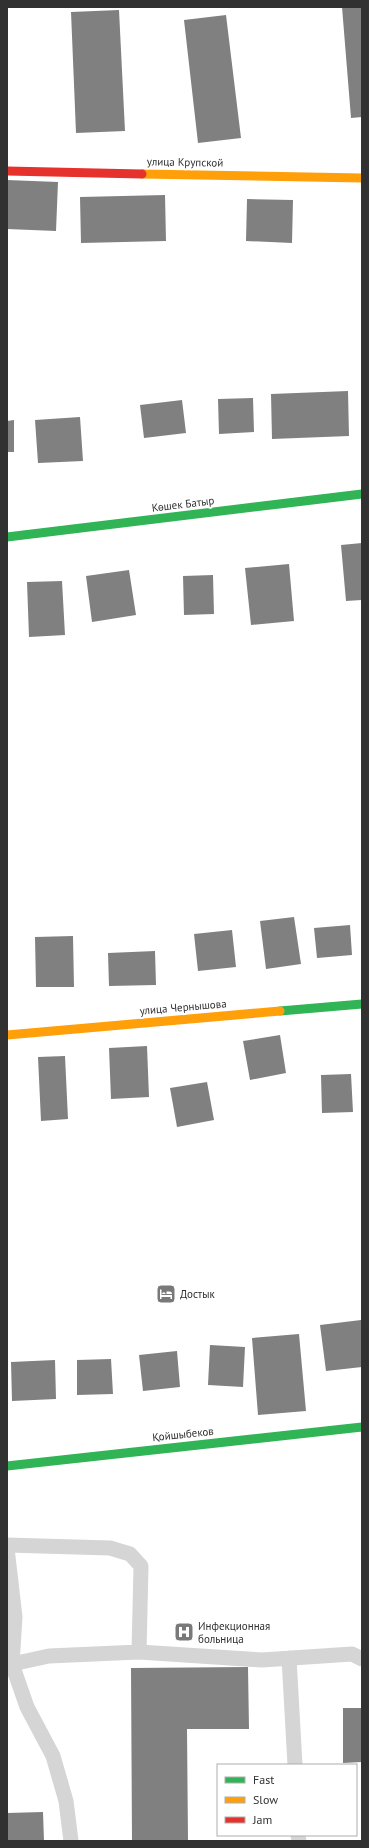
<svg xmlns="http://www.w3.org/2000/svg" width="369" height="1848" viewBox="0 0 369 1848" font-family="'PT Sans',sans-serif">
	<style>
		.building { fill: #808080 }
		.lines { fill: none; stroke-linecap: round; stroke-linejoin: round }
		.lane { stroke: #d5d5d5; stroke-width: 15 }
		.fast { stroke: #30b455; stroke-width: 9 }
		.slow { stroke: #ff9f0a; stroke-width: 9 }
		.jam { stroke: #e5322d; stroke-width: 9 }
		.labels { text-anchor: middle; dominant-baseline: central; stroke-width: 4; stroke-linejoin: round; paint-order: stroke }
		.street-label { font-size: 11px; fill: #313131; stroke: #fff }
		.poi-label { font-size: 11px; fill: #313131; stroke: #fff; text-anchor: start }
	</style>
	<rect width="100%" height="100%" fill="#fff"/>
	<!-- building -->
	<path class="building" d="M 342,7 L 362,7 L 362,117 L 351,118 Z
		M 119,10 L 125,131 L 76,133 L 71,12 Z
		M 226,15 L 241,138 L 198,143 L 184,20 Z
		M 7,180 L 58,182 L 56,231 L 7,229 Z
		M 165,195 L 166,241 L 81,243 L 80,197 Z
		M 247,199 L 293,200 L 292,243 L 246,241 Z
		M 348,391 L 349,436 L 272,439 L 271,394 Z
		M 253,398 L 254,432 L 219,434 L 218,399 Z
		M 182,400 L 186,433 L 144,438 L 140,405 Z
		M 80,417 L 83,461 L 38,463 L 35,420 Z
		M 14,420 L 14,452 L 7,452 L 7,421 Z
		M 362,543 L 362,600 L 346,601 L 341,545 Z
		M 289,564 L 294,621 L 251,625 L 245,568 Z
		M 129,570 L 136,615 L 92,622 L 86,576 Z
		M 213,575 L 214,614 L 184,615 L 183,576 Z
		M 62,581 L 65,635 L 29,637 L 27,582 Z
		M 294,917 L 301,964 L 266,969 L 260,921 Z
		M 350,925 L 352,955 L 317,958 L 314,928 Z
		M 232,930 L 236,967 L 198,971 L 194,934 Z
		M 73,936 L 74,987 L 36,987 L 35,937 Z
		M 155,951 L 156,985 L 109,986 L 108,953 Z
		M 280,1035 L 286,1073 L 250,1080 L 243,1041 Z
		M 147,1046 L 149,1097 L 111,1099 L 109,1048 Z
		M 65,1056 L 68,1119 L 41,1121 L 38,1057 Z
		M 351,1074 L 353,1112 L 322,1113 L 321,1075 Z
		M 207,1082 L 214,1120 L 177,1127 L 170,1088 Z
		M 361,1320 L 362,1367 L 326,1371 L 320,1325 Z
		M 299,1334 L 306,1411 L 258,1415 L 252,1338 Z
		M 210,1345 L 245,1347 L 243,1387 L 208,1385 Z
		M 177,1351 L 180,1387 L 143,1391 L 139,1355 Z
		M 111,1359 L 113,1394 L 77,1395 L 77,1360 Z
		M 55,1360 L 56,1399 L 12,1401 L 11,1362 Z
		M 248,1667 L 249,1729 L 187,1729 L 188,1841 L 132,1841 L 131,1668 Z
		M 343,1708 L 362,1708 L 362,1762 L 343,1763 Z
		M 43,1812 L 44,1841 L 7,1841 L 7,1813 Z"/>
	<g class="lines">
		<!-- lane -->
		<path class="lane" d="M 7,1545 L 110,1548 L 130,1554 L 141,1566 L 139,1652
			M 7,1548 L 15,1617 L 12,1664 L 27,1707 L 53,1756 L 66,1801 L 71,1841
			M 289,1658 L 295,1765
			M 12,1664 L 49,1656 L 139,1652 L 262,1660 L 352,1654 L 362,1659
			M 298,1835 L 299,1841"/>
		<!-- fast -->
		<path class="fast" d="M 7,537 L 362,494
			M 280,1011 L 362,1004
			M 7,1466 L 362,1427"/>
		<!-- slow -->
		<path class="slow" d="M 142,174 L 362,178
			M 7,1035 L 280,1011"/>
		<!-- jam -->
		<path class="jam" d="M 7,171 L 142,174"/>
	</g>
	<!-- icons -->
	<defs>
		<g id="hotel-square" transform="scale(1)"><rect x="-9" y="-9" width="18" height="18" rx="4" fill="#797979" stroke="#fff"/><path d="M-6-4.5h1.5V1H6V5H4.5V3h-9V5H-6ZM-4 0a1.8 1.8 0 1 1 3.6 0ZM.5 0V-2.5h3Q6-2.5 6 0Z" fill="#fff"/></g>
		<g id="hospital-square" transform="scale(1)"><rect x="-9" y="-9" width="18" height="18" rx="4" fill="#797979" stroke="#fff"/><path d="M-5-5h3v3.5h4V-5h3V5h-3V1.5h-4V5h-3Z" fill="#fff"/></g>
	</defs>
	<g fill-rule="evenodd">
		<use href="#hotel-square" x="166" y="1294"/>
		<use href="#hospital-square" x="184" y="1632"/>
	</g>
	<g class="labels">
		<!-- street labels -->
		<g class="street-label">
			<text transform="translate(185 162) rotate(1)">улица Крупской</text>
			<text transform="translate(183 504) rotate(-7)">Көшек Батыр</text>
			<text transform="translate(183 1007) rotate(-5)">улица Чернышова</text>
			<text transform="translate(183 1434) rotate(-6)">Қойшыбеков</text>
		</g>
		<!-- poi labels -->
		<g class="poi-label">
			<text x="180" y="1294">Достык</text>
			<text x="198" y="1626">Инфекционная<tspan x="198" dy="13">больница</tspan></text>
		</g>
	</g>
	<!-- border -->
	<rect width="369" height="1848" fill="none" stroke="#313131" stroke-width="16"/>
	<!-- legend -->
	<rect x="217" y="1764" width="140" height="72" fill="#ffffff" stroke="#adadad"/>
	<rect x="225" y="1777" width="20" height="6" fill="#30b455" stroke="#adadad"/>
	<text x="253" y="1784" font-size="12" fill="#313131">Fast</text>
	<rect x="225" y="1797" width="20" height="6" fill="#ff9f0a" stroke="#adadad"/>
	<text x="253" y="1804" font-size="12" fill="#313131">Slow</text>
	<rect x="225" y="1817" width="20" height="6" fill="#e5322d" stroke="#adadad"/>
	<text x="253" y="1824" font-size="12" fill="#313131">Jam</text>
</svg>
